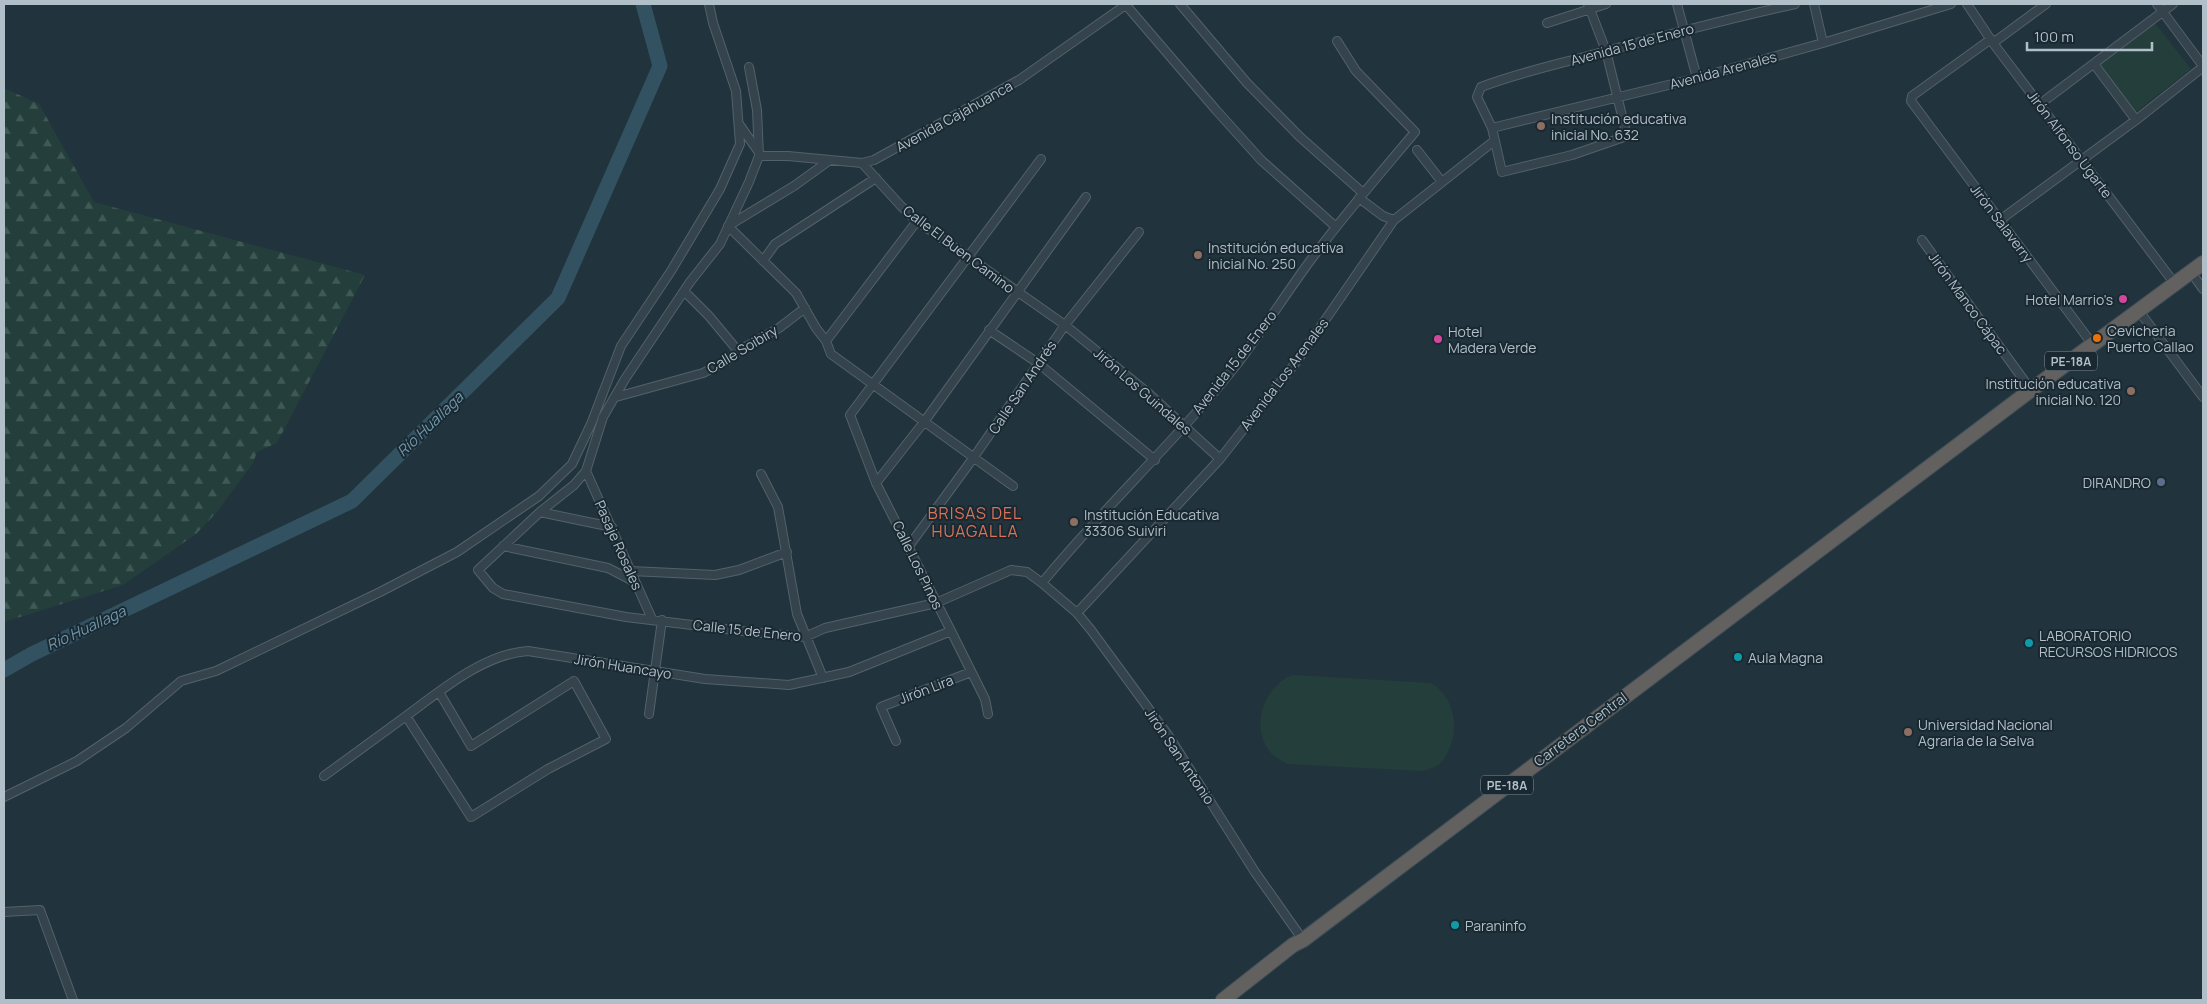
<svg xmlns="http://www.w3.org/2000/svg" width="2207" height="1004" viewBox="0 0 2207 1004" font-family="Manrope,sans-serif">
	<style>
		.green { fill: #243f3b }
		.forest { fill: url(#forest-firs) }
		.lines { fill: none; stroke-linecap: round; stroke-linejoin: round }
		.river { stroke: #325262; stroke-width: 15 }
		.minor-casing { stroke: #53626a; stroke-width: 10 }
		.trunk-casing { stroke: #404f57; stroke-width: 16 }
		.minor { stroke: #35444c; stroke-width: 8 }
		.trunk { stroke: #63615f; stroke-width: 14 }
		.education-dot { fill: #8d6e63; stroke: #1a2931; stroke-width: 2 }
		.hotel-dot { fill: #d1479c; stroke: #1a2931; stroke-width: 2 }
		.food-dot { fill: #e8710a; stroke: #1a2931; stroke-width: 2 }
		.service-dot { fill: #5c6f8a; stroke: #1a2931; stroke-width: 2 }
		.culture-dot { fill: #0f9aa8; stroke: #1a2931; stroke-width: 2 }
		.labels { text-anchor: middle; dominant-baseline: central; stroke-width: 4; stroke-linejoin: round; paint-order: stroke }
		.shield { fill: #1a2931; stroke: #83929b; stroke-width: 1 }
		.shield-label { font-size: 12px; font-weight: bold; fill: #b0bfc8 }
		.street-label { font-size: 14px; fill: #b0bfc8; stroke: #1a2931 }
		.poi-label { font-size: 14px; fill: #b0bfc8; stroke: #1a2931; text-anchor: start }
		.water-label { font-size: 15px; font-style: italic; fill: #6f98ad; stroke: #1a2931 }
		.quarter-label { font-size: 16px; letter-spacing: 1px; fill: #da7359; stroke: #1a2931 }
	</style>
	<defs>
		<pattern id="forest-firs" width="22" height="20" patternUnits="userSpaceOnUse" patternTransform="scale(1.25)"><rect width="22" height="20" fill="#243f3b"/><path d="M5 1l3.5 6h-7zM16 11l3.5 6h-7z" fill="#415956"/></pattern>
	</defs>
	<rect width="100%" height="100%" fill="#21333c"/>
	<!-- green -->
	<path class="green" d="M 2155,23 L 2191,69 L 2132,115 L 2096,67 Z
		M 1293,675 L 1431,683 C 1457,698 1461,736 1443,760 C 1438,767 1430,769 1423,771 L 1288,764 C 1282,761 1276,758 1271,753 C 1249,728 1264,685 1293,675 Z"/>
	<!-- forest -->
	<path class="forest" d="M 4,88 L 39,104 L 94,202 L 365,275 L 277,443 L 257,452 L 253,463 L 217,512 L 196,534 L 123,585 L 4,622 Z"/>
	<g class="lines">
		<!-- river -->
		<path class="river" d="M 4,670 L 32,654 L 352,501 L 558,298 L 660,66 L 643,4"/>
		<!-- minor casing -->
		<g class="minor-casing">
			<path id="minor" d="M 1180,4 L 1247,83 L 1300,137 L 1363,193
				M 1588,4 L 1606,51 L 1627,136 L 1572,155 L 1502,172 L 1492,128 L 1477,97 L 1481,87 C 1515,74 1550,66 1584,57 C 1654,38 1724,20 1795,4
				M 1677,4 L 1697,78
				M 1814,4 L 1823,43
				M 1967,4 L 1993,43 L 2175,284
				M 2157,4 L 2203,66
				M 1126,5 L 1216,110 L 1261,160 L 1336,227
				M 1547,23 L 1606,4
				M 1991,39 L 1912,96 L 1911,101 L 2093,345
				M 1993,43 L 2046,4
				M 2094,64 L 2136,120
				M 749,67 L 757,110 L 759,156 L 749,182 L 720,244 L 690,282 L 625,379 L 603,417 L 586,471 L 574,485 L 540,512 L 478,570 L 493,588 L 503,594 L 626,617 L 750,632 L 805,637 L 825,628 L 936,603 L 1011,570 L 1027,572 L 1042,583 L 1077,613 L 1091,630 L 1168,735 L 1255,872 L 1303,940
				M 2040,104 L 2173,4
				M 739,124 L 758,151
				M 1492,128 L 1697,78 L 1823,43 L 1951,4
				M 1417,150 L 1442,182
				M 759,156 L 788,156 L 862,163 L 874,160 L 1019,80 L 1127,4
				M 830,160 L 794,186 L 728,226 L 796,293 L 816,328 L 826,341 L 831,354 L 1013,486
				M 862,163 L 901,206 L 917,221 L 1065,325 L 1147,392 L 1220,459
				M 1359,198 L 1383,216 L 1394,220
				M 2000,220 L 2136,120 L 2203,67
				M 1922,240 L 2031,390
				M 763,261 L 775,244 L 876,178
				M 2191,272 L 2203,289
				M 684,291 L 709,316 L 738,351
				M 2139,311 L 2203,397
				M 989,330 L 1038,363 L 1155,460
				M 826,341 L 917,221
				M 616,397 L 703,373 L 727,361 L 738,351 L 779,328 L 805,308
				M 586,471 L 652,619
				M 761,474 L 778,507 L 797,614 L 823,678
				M 876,483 L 924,422 L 1086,197
				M 540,512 L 612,527
				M 503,546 L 608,568 L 635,582
				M 909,546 L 974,457 L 1065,325 L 1139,232
				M 631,571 L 715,575 L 739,570 L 787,552
				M 1042,583 C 1104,507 1177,440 1238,363 C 1263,330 1285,295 1310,261 C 1343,216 1379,175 1415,132 L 1356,71 L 1337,41
				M 1077,613 L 1220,459 L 1297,361 L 1394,220 L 1494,141
				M 649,714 L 662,620
				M 988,714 L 985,699 L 951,631 L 876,483 L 850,415 L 1041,159
				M 406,716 L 471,817 L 548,769 L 606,739 L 574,681 L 471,746 L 439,692
				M 896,741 L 881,707 L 971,672
				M 324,776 C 350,757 376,738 402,719 C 438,693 482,654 528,651 L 705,679 L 789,685 L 849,672 L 951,631
				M 4,797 L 77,761 L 126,728 L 181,681 L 216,671 L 380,592 L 457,552 L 539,496 L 572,464 L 591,424 L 621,346 L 671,271 L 720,189 L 740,144 L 736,91 L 713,23 L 709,4
				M 4,912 L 40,910 L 73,1000"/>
		</g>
		<!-- trunk casing -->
		<g class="trunk-casing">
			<path id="trunk" d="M 1223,1000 L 1293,945 L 1303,940 L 2031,390 L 2203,263"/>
		</g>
		<!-- minor -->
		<use href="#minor" class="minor"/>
		<!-- trunk -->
		<use href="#trunk" class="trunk"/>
	</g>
	<!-- markers -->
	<g class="education-dot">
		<circle cx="1541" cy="126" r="5"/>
		<circle cx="1198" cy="255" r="5"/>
		<circle cx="2131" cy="391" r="5"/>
		<circle cx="1074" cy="522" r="5"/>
		<circle cx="1908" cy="732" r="5"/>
	</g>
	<g class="hotel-dot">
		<circle cx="2123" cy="299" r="5"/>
		<circle cx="1438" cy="339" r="5"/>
	</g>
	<circle class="food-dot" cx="2097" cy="338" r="5"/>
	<circle class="service-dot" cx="2161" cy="482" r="5"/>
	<g class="culture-dot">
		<circle cx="2029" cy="643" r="5"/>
		<circle cx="1738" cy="657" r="5"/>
		<circle cx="1455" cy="925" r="5"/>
	</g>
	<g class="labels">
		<!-- shield labels -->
		<g class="shield">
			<rect x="2045" y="351.5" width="52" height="19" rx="4"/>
			<rect x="1481" y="775.5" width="52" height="19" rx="4"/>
		</g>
		<g class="shield-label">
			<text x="2071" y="361">PE-18A</text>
			<text x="1507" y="785">PE-18A</text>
		</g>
		<!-- street labels -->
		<g class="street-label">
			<text transform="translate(1632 44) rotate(-15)">Avenida 15 de Enero</text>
			<text transform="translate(1723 70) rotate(-15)">Avenida Arenales</text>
			<text transform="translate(954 116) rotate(-29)">Avenida Cajahuanca</text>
			<text transform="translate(2070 144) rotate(53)">Jirón Alfonso Ugarte</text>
			<text transform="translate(2002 223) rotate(53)">Jirón Salaverry</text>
			<text transform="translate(959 249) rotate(37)">Calle El Buen Camino</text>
			<text transform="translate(1968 303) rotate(54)">Jirón Manco Cápac</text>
			<text transform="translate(742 349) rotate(-31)">Calle Soibiry</text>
			<text transform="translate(1234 362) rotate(-52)">Avenida 15 de Enero</text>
			<text transform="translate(1284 374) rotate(-53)">Avenida Los Arenales</text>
			<text transform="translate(1022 387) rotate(-56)">Calle San Andrés</text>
			<text transform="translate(1143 391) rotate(41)">Jirón Los Guindales</text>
			<text transform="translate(619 545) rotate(66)">Pasaje Rosales</text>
			<text transform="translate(918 565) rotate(64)">Calle Los Pinos</text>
			<text transform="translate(747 630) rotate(6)">Calle 15 de Enero</text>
			<text transform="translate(623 666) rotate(9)">Jirón Huancayo</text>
			<text transform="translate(926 689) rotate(-21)">Jirón Lira</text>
			<text transform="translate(1580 729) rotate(-37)">Carretera Central</text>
			<text transform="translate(1180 756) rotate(56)">Jirón San Antonio</text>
		</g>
		<!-- poi labels -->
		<g class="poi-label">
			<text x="1551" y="118">Institución educativa<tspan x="1551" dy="16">inicial No. 632</tspan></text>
			<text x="1208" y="247">Institución educativa<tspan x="1208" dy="16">inicial No. 250</tspan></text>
			<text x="2113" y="299" text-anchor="end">Hotel Marrio's</text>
			<text x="2107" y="330">Cevicheria<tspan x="2107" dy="16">Puerto Callao</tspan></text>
			<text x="1448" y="331">Hotel<tspan x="1448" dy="16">Madera Verde</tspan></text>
			<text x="2121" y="383" text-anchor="end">Institución educativa<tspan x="2121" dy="16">inicial No. 120</tspan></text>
			<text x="2151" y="482" text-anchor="end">DIRANDRO</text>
			<text x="1084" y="514">Institución Educativa<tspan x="1084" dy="16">33306 Suiviri</tspan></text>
			<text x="2039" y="635">LABORATORIO<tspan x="2039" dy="16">RECURSOS HIDRICOS</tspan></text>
			<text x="1748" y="657">Aula Magna</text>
			<text x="1918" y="724">Universidad Nacional<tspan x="1918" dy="16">Agraria de la Selva</tspan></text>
			<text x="1465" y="925">Paraninfo</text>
		</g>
		<!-- water labels -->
		<g class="water-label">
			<text transform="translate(430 424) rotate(-44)">Río Huallaga</text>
			<text transform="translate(86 628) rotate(-25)">Río Huallaga</text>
		</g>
		<!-- quarter labels -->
		<g class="quarter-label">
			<text x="975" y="513">BRISAS DEL<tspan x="975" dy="18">HUAGALLA</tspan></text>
		</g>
	</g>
	<!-- border -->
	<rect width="2207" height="1004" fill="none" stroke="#b0bfc8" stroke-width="10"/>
	<!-- scale -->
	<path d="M2027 42v8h125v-8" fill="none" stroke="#b0bfc8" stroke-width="2.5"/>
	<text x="2034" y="42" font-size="15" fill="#b0bfc8" stroke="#1a2931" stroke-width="4" paint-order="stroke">100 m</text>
</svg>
